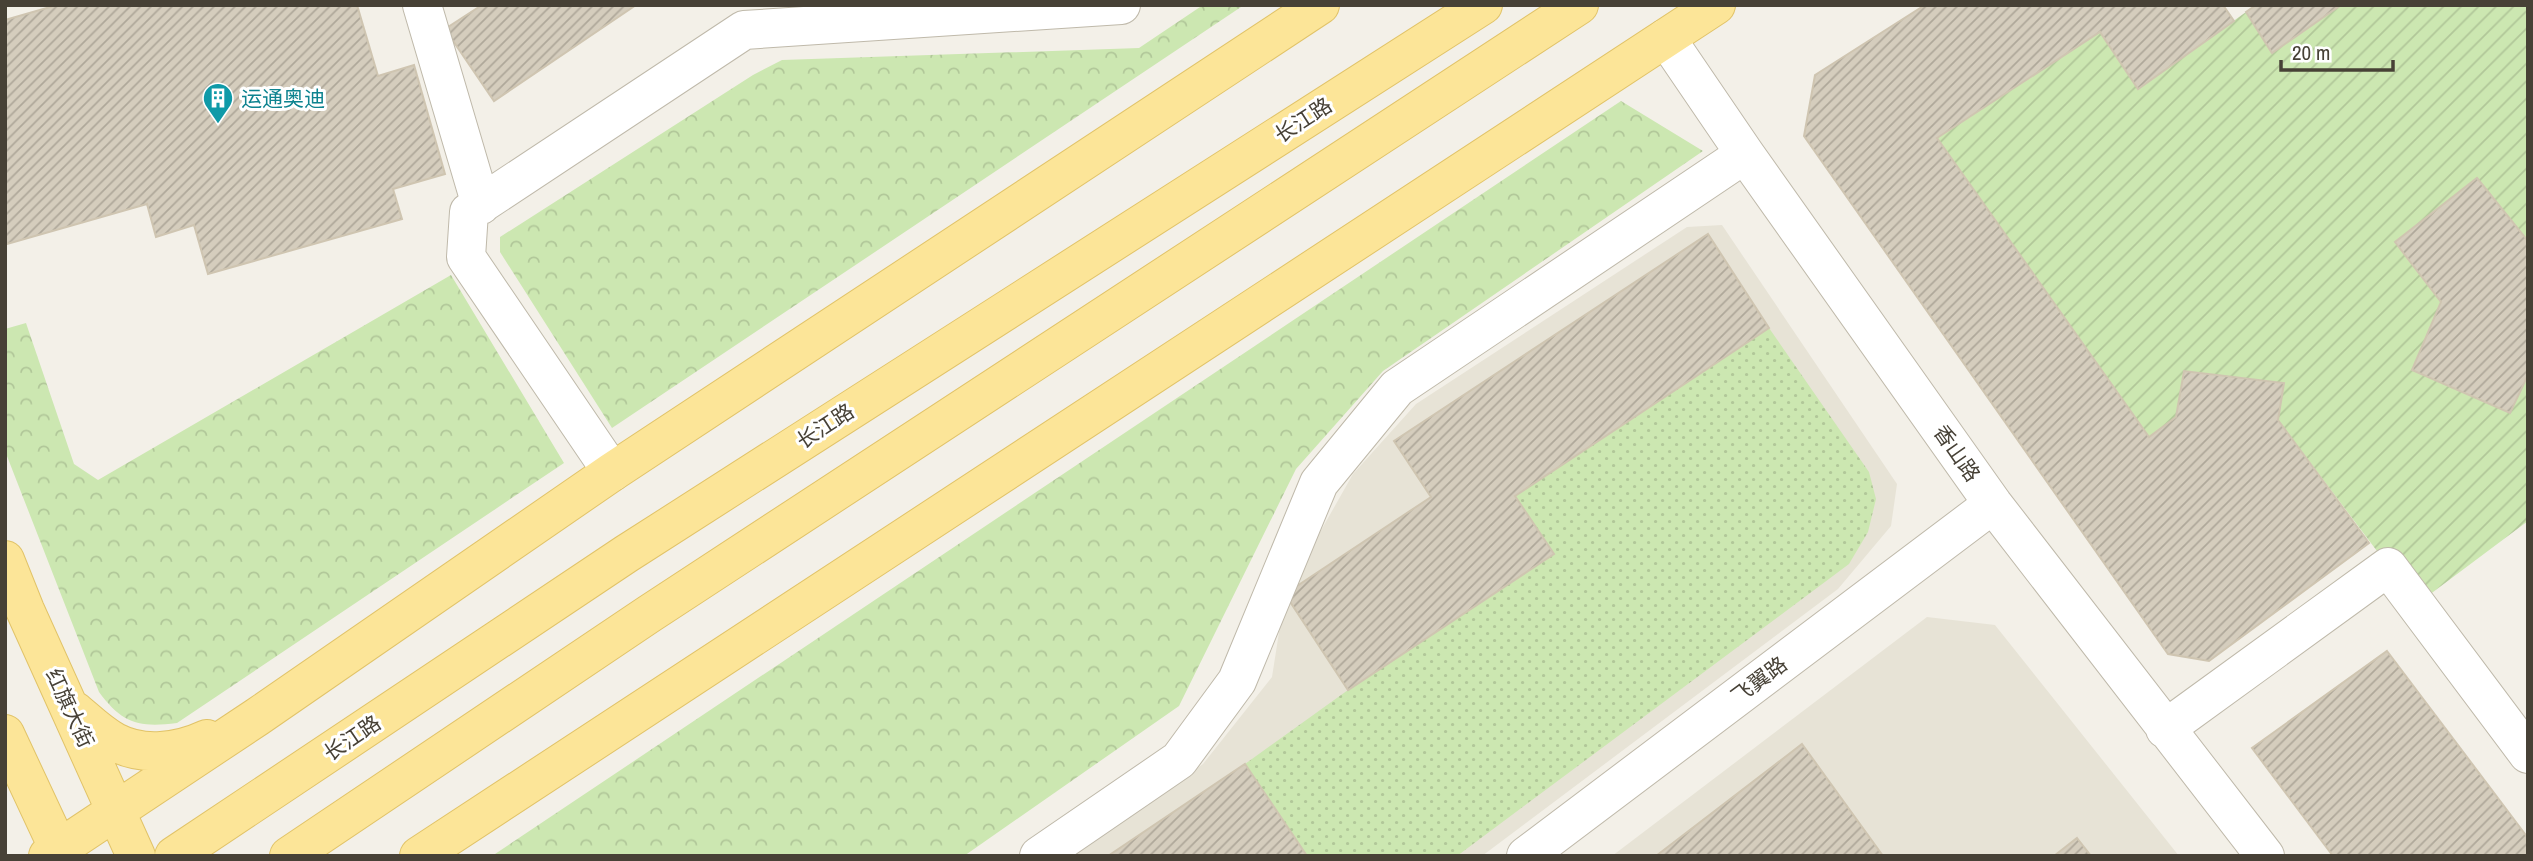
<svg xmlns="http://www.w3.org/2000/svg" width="2533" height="861" viewBox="0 0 2533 861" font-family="'Archivo Narrow','Noto Sans SC',sans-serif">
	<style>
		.residential { fill: #e7e3d6 }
		.grass { fill: url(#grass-dots) }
		.forest { fill: url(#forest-crowns) }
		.garden { fill: url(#garden-furrows) }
		.building { fill: url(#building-hatch); stroke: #cfc5b1; stroke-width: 2 }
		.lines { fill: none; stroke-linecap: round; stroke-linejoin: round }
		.minor-casing { stroke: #bfb9aa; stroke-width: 40 }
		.major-casing { stroke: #e1c368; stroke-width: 40 }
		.minor { stroke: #fff; stroke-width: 38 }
		.major { stroke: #fce598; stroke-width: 38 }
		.labels { text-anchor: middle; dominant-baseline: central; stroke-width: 6; stroke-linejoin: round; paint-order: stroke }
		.culture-label { font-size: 21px; fill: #0d838f; stroke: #fff; text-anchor: start }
		.street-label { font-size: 21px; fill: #474136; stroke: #fff }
	</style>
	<defs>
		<pattern id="grass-dots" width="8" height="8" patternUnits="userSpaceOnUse" patternTransform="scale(1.75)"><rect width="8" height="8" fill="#cce7b1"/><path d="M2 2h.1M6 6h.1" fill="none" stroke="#b1c799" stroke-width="1.8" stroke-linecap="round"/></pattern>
		<pattern id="forest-crowns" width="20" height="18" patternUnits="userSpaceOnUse" patternTransform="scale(1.75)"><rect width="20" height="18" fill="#cce7b1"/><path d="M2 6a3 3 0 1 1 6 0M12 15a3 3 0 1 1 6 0" fill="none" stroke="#b1c799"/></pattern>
		<pattern id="garden-furrows" width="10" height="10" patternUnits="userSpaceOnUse" patternTransform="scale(1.75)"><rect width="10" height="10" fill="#cce7b1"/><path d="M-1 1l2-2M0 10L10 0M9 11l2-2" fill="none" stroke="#b1c799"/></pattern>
		<pattern id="building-hatch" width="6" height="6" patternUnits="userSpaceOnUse" patternTransform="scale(1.75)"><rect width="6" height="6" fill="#d5cdbd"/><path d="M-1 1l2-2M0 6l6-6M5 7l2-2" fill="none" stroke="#afa89a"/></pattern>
	</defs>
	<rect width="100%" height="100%" fill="#f3f0e8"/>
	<!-- residential -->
	<path class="residential" d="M 1722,225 L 1897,484 L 1891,526 L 1838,589 L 1482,856 L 1070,856 L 1203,764 L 1272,677 L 1285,594 L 1353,474 L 1416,404 L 1687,227 Z
		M 1927,617 L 1995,625 L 2179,856 L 1612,856 Z"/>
	<!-- grass -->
	<path class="grass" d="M 1769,328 L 1869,472 L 1876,499 L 1868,532 L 1849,564 L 1457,856 L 1307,856 L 1245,764 L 1348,690 L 1553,553 L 1515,496 Z"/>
	<!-- forest -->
	<path class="forest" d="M 1203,5 L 1244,5 L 612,428 L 500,252 L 500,237 L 753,75 L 782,60 L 1139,48 Z
		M 1621,101 L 1703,151 L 1383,371 L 1296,469 L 1179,706 L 964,856 L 492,856 Z
		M 451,275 L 564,463 L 177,723 C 138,728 122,723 99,692 L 5,451 L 5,329 L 26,323 L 74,464 L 98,480 Z"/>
	<!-- garden -->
	<path class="garden" d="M 2341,5 L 2528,5 L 2528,241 L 2477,178 L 2395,242 L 2441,302 L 2412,370 L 2528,375 L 2528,521 L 2417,604 L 2278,420 L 2283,383 L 2184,371 L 2176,417 L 2149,437 L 1937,138 L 2100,32 L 2138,89 L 2246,12 L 2272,53 Z"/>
	<!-- building -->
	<path class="building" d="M 57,5 L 357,5 L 378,76 L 414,65 L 445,174 L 393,189 L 402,219 L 208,274 L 194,225 L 156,237 L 147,204 L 7,244 L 5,236 L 5,20 Z
		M 482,5 L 636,5 L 494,101 L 445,29 Z
		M 1925,5 L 2223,5 L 2234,21 L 2138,89 L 2100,32 L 1937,138 L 2149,437 L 2176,417 L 2184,371 L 2284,383 L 2278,420 L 2369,543 L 2209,661 L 2168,654 L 1804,136 L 1815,75 Z
		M 2256,5 L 2341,5 L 2272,53 L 2246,12 Z
		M 2477,178 L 2528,241 L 2528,375 L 2510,413 L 2412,370 L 2441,302 L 2395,242 Z
		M 1708,234 L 1769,328 L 1515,496 L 1554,554 L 1348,690 L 1285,594 L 1431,497 L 1394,441 Z
		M 2387,651 L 2528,838 L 2528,856 L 2333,856 L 2252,748 Z
		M 1802,744 L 1883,856 L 1656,856 Z
		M 1245,764 L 1307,856 L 1108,856 Z
		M 2077,838 L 2091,856 L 2054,856 Z"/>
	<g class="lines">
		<!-- minor casing -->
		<g class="minor-casing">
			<path id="minor" d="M 422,5 L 481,205
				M 1666,38 L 1745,154 L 1993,504 L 2265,856
				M 612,472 L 466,257 L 469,212 L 744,30 L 1121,5
				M 2165,729 L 2388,567 L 2528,754
				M 1039,856 L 1179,760 L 1237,681 L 1319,483 L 1397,388 L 1745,154
				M 1526,856 L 1993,504"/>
		</g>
		<!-- major casing -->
		<g class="major-casing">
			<path id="major" d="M 5,560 L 25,610 L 136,856
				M 75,711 C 88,722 100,734 115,742 C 143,757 179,752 207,739
				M 5,734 L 62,856
				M 48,856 L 257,717 L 612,472 L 1320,5
				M 174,856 L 626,554 L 1483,5
				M 289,856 L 649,614 L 1579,5
				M 419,856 L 1716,5"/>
		</g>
		<!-- minor -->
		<use href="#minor" class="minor"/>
		<!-- major -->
		<use href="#major" class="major"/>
	</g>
	<!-- icons -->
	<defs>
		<g id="building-pin" transform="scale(1.575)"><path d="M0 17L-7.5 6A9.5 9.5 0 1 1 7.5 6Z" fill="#0f9aa8" stroke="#fff"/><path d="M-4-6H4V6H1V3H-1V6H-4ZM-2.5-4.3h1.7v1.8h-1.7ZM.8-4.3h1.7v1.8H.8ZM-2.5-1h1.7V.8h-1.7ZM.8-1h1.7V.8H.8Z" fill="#fff"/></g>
	</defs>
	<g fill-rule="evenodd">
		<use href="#building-pin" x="218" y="98"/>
	</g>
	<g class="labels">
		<!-- culture labels -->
		<g class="culture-label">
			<text x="241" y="98">运通奥迪</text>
		</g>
		<!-- street labels -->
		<g class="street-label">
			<text transform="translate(1303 120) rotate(-33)">长江路</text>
			<text transform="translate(825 426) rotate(-33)">长江路</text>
			<text transform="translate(1957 453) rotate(55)">香山路</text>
			<text transform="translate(1759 680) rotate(-37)">飞翼路</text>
			<text transform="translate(70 708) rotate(65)">红旗大街</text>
			<text transform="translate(352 738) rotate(-34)">长江路</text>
		</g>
	</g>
	<!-- border -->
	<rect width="2533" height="861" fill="none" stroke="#474136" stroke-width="14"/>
	<!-- scale -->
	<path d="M2281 60v10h112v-10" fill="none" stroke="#474136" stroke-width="3.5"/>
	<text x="2292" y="60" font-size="21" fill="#474136" stroke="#ffffff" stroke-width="5" paint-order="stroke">20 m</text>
</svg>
